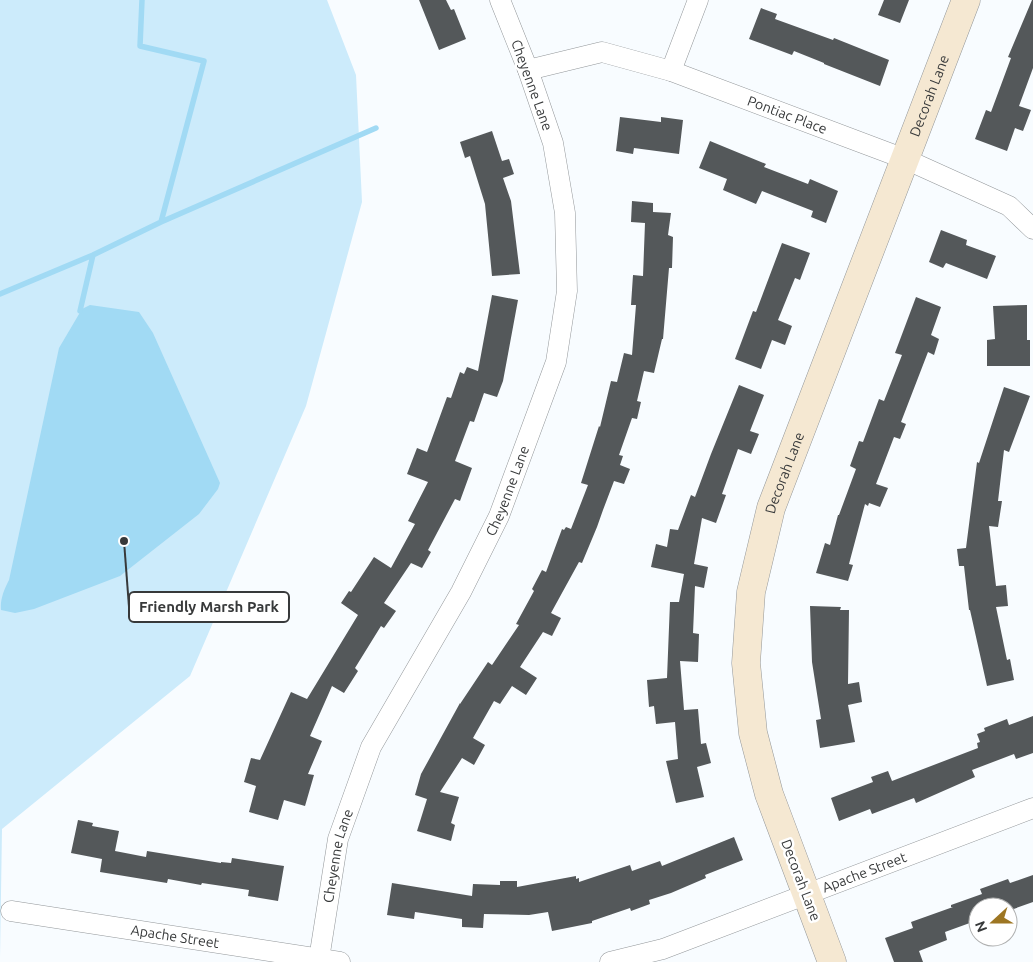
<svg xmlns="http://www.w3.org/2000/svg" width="1033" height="962" viewBox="0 0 1033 962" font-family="Ubuntu,sans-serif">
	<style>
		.green { fill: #ccebfb }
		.water { fill: #a1daf4 }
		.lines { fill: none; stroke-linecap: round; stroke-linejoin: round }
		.stream { stroke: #a1daf4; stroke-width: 5.5 }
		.building { fill: #54585a }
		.street-casing { stroke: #93979a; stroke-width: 21 }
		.secondary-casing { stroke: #93979a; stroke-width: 29 }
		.street { stroke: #fff; stroke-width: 20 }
		.secondary { stroke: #f5e8d2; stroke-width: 28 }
		.labels { text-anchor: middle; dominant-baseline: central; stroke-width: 5; stroke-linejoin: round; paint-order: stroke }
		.street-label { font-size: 14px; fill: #37393a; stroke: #fff }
		.leader { fill: none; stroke: #37393a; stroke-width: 2 }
		.callout-dot { fill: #37393a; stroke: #fff; stroke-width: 2 }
		.callout { fill: #fff; stroke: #37393a; stroke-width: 2 }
		.callout-label { font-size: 15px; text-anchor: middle; font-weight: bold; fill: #37393a }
	</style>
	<rect width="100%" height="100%" fill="#f8fcff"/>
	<!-- green -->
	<path class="green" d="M 0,0 L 327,0 L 356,75 L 362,202 L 306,406 L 190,676 L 2,829 L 0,958 Z"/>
	<!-- water -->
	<path class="water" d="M 90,305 L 139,312 L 153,333 L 220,483 L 218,489 L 199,514 L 120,576 L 34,609 L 15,613 L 1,610 C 0,599 4,590 9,580 L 59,348 L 82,309 Z"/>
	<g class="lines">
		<!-- stream -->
		<path class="stream" d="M 142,0 L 140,46 L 204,61 L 161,222
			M 0,294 L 93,255 L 161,222 L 376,128
			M 80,311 L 93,255"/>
	</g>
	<!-- building -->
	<path class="building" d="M 419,0 L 446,0 L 451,10 L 454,9 L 466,39 L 439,50 Z
		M 884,0 L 909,0 L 900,23 L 878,15 Z
		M 1032,0 L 1033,0 L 1033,68 L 1019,106 L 1031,110 L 1023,131 L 1015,128 L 1007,151 L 975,139 L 986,110 L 991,112 L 1011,58 L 1008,57 Z
		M 761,8 L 777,14 L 775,19 L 833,40 L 834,38 L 889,60 L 880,86 L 824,64 L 824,63 L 794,51 L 792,55 L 749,39 Z
		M 620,117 L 661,122 L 661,117 L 683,120 L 679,154 L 634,148 L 633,154 L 616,151 Z
		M 492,131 L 502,161 L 509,159 L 514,174 L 503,178 L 511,201 L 520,274 L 492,276 L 485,204 L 470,156 L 465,158 L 460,142 Z
		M 710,141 L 766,164 L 764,167 L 808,184 L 810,179 L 838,191 L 826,223 L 811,217 L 813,211 L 762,191 L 756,204 L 723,190 L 727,179 L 699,168 Z
		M 632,201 L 653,203 L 653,212 L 671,213 L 668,235 L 673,237 L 672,268 L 669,268 L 663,339 L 662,339 L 654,373 L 644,371 L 637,401 L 641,402 L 637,419 L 632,418 L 619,455 L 623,456 L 620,465 L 630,469 L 624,484 L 614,481 L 603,510 L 597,527 L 582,563 L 579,562 L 551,613 L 561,618 L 552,636 L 543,632 L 520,667 L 537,678 L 526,695 L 512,686 L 500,704 L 494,701 L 473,738 L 485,745 L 474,765 L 462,758 L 440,792 L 459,797 L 451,823 L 455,825 L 451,841 L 417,831 L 427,799 L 415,795 L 421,774 L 460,703 L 460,704 L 488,662 L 492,665 L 519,625 L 516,624 L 534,591 L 532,589 L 542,570 L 546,572 L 562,529 L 564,530 L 566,527 L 571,529 L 588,485 L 581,483 L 599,426 L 600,427 L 611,381 L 617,382 L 624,353 L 632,355 L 636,305 L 631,305 L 633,275 L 643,276 L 645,223 L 631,222 Z
		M 941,230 L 967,240 L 966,245 L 996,256 L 987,279 L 946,263 L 943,268 L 929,262 Z
		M 782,243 L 810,253 L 800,280 L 795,278 L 778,320 L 792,326 L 785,345 L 772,340 L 761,369 L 735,359 L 753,311 L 756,312 Z
		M 492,295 L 518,300 L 503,381 L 497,397 L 484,393 L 474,422 L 470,421 L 455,461 L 472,468 L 460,501 L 455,499 L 428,550 L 431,552 L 422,568 L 411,563 L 384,603 L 396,611 L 384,628 L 381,626 L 355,668 L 358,671 L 344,693 L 332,686 L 310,736 L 322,741 L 308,774 L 314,775 L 305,806 L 284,800 L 278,820 L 249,812 L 256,786 L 244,782 L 251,758 L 260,760 L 291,692 L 307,699 L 358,615 L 341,603 L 349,591 L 351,592 L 374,557 L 391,568 L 415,524 L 408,521 L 428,482 L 407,474 L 417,448 L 427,452 L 447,397 L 451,398 L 460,372 L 464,374 L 467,367 L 478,371 Z
		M 916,297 L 941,307 L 931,335 L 939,339 L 934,355 L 928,352 L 901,422 L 906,424 L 900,439 L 894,437 L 876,484 L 888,488 L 880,507 L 869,503 L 868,506 L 865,504 L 849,564 L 853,565 L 848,581 L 816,573 L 825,543 L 830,545 L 838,515 L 839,515 L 856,469 L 850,466 L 859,441 L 863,442 L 879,399 L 884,401 L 902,355 L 895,353 Z
		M 1027,305 L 1027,340 L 1030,340 L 1030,366 L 987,366 L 987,340 L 995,339 L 993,306 Z
		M 739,385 L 764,395 L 750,431 L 759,434 L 751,454 L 738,449 L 722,494 L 726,495 L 716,523 L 702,518 L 694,564 L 708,567 L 704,588 L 695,586 L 693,633 L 699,634 L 698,662 L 680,661 L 684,710 L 698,709 L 701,744 L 706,743 L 711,763 L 697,767 L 704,797 L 676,803 L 666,761 L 678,759 L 675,722 L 656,724 L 654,706 L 649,707 L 647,680 L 667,678 L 670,602 L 679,602 L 684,574 L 651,567 L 656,544 L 667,547 L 670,529 L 678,530 L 691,495 L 695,497 L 711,454 Z
		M 1004,387 L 1030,396 L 1009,452 L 1004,450 L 998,501 L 1002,501 L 998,527 L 989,526 L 996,586 L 1006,585 L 1008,606 L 996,607 L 1007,660 L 1010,659 L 1014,680 L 987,686 L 970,610 L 969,610 L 964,566 L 959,566 L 957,549 L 966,548 L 977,462 L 979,463 Z
		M 810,606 L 841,607 L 840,610 L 849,610 L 848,684 L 859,682 L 862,702 L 848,705 L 855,742 L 820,748 L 816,720 L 821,719 L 812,662 Z
		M 1033,716 L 1033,753 L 1016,759 L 1014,754 L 972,770 L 975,777 L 916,803 L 914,798 L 872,814 L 870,809 L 839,821 L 831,798 L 873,782 L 871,777 L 888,771 L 892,781 L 978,748 L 977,743 L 980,742 L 977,734 L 985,731 L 984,728 L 1007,719 L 1009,725 Z
		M 78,820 L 93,823 L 92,826 L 119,831 L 115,851 L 146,857 L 147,851 L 221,863 L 221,862 L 231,863 L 232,858 L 284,866 L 278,901 L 248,896 L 249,890 L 202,883 L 201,885 L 168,879 L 167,883 L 100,872 L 102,859 L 71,853 Z
		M 734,837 L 743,860 L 705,875 L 706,878 L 671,893 L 649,900 L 650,904 L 631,911 L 630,908 L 592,921 L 592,923 L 552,931 L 548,912 L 529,915 L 484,914 L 483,928 L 462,927 L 462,919 L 415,912 L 414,919 L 387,915 L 392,883 L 472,896 L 473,884 L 500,885 L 500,881 L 517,881 L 517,887 L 576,876 L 576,879 L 579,878 L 579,882 L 630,865 L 632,871 L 660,861 L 662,866 Z
		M 1033,875 L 1033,902 L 1008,911 L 1008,907 L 978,907 L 978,920 L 945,932 L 947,940 L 919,951 L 923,962 L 894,962 L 885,938 L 913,928 L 911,922 L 953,907 L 951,907 L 951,905 L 982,894 L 980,889 L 1008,879 L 1010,883 Z"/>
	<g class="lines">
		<!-- street casing -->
		<g class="street-casing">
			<g id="street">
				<path id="s1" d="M 528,70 L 602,52 L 671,71 L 905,159 L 1009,206 L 1033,229"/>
				<path d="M 671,71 L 698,0"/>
				<path id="s2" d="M 11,911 L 340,962"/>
				<path id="s3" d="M 319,959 L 338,839 L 371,747 L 461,592 L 499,516 L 556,362 L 567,291 L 565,213 L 553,143 L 528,70 L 500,0"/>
				<path id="s4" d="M 610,962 L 663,949 L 1033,808"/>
			</g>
		</g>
		<!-- secondary casing -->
		<g class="secondary-casing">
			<g id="secondary">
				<path id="s5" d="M 832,962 L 769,794 L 753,733 L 746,663 L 751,592 L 771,508 L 966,0"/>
			</g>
		</g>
		<!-- street -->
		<use href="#street" class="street"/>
		<!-- secondary -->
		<use href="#secondary" class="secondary"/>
	</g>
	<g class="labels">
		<!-- street labels -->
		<g class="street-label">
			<text transform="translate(532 85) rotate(70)">Cheyenne Lane</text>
			<text stroke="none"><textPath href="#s5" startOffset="912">Decorah Lane</textPath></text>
			<text stroke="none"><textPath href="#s1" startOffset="272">Pontiac Place</textPath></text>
			<text stroke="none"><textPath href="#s5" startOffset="508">Decorah Lane</textPath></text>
			<text stroke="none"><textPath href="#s3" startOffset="510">Cheyenne Lane</textPath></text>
			<text stroke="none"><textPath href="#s3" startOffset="105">Cheyenne Lane</textPath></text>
			<text stroke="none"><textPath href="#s4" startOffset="270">Apache Street</textPath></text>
			<text transform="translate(801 880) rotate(69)">Decorah Lane</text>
			<text stroke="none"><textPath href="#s2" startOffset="166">Apache Street</textPath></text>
		</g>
	</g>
	<!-- callouts -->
	<path class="leader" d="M124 541L129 607"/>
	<circle class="callout-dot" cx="124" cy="541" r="5"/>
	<rect class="callout" x="129" y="592" width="160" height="30" rx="5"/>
	<g class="callout-label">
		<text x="209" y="612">Friendly Marsh Park</text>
	</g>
	<!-- north arrow -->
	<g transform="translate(993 922) rotate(249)"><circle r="24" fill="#ffffff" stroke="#afb0b0"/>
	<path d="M0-4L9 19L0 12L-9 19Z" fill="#9d7623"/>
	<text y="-8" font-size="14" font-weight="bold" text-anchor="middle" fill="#37393a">N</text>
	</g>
</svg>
